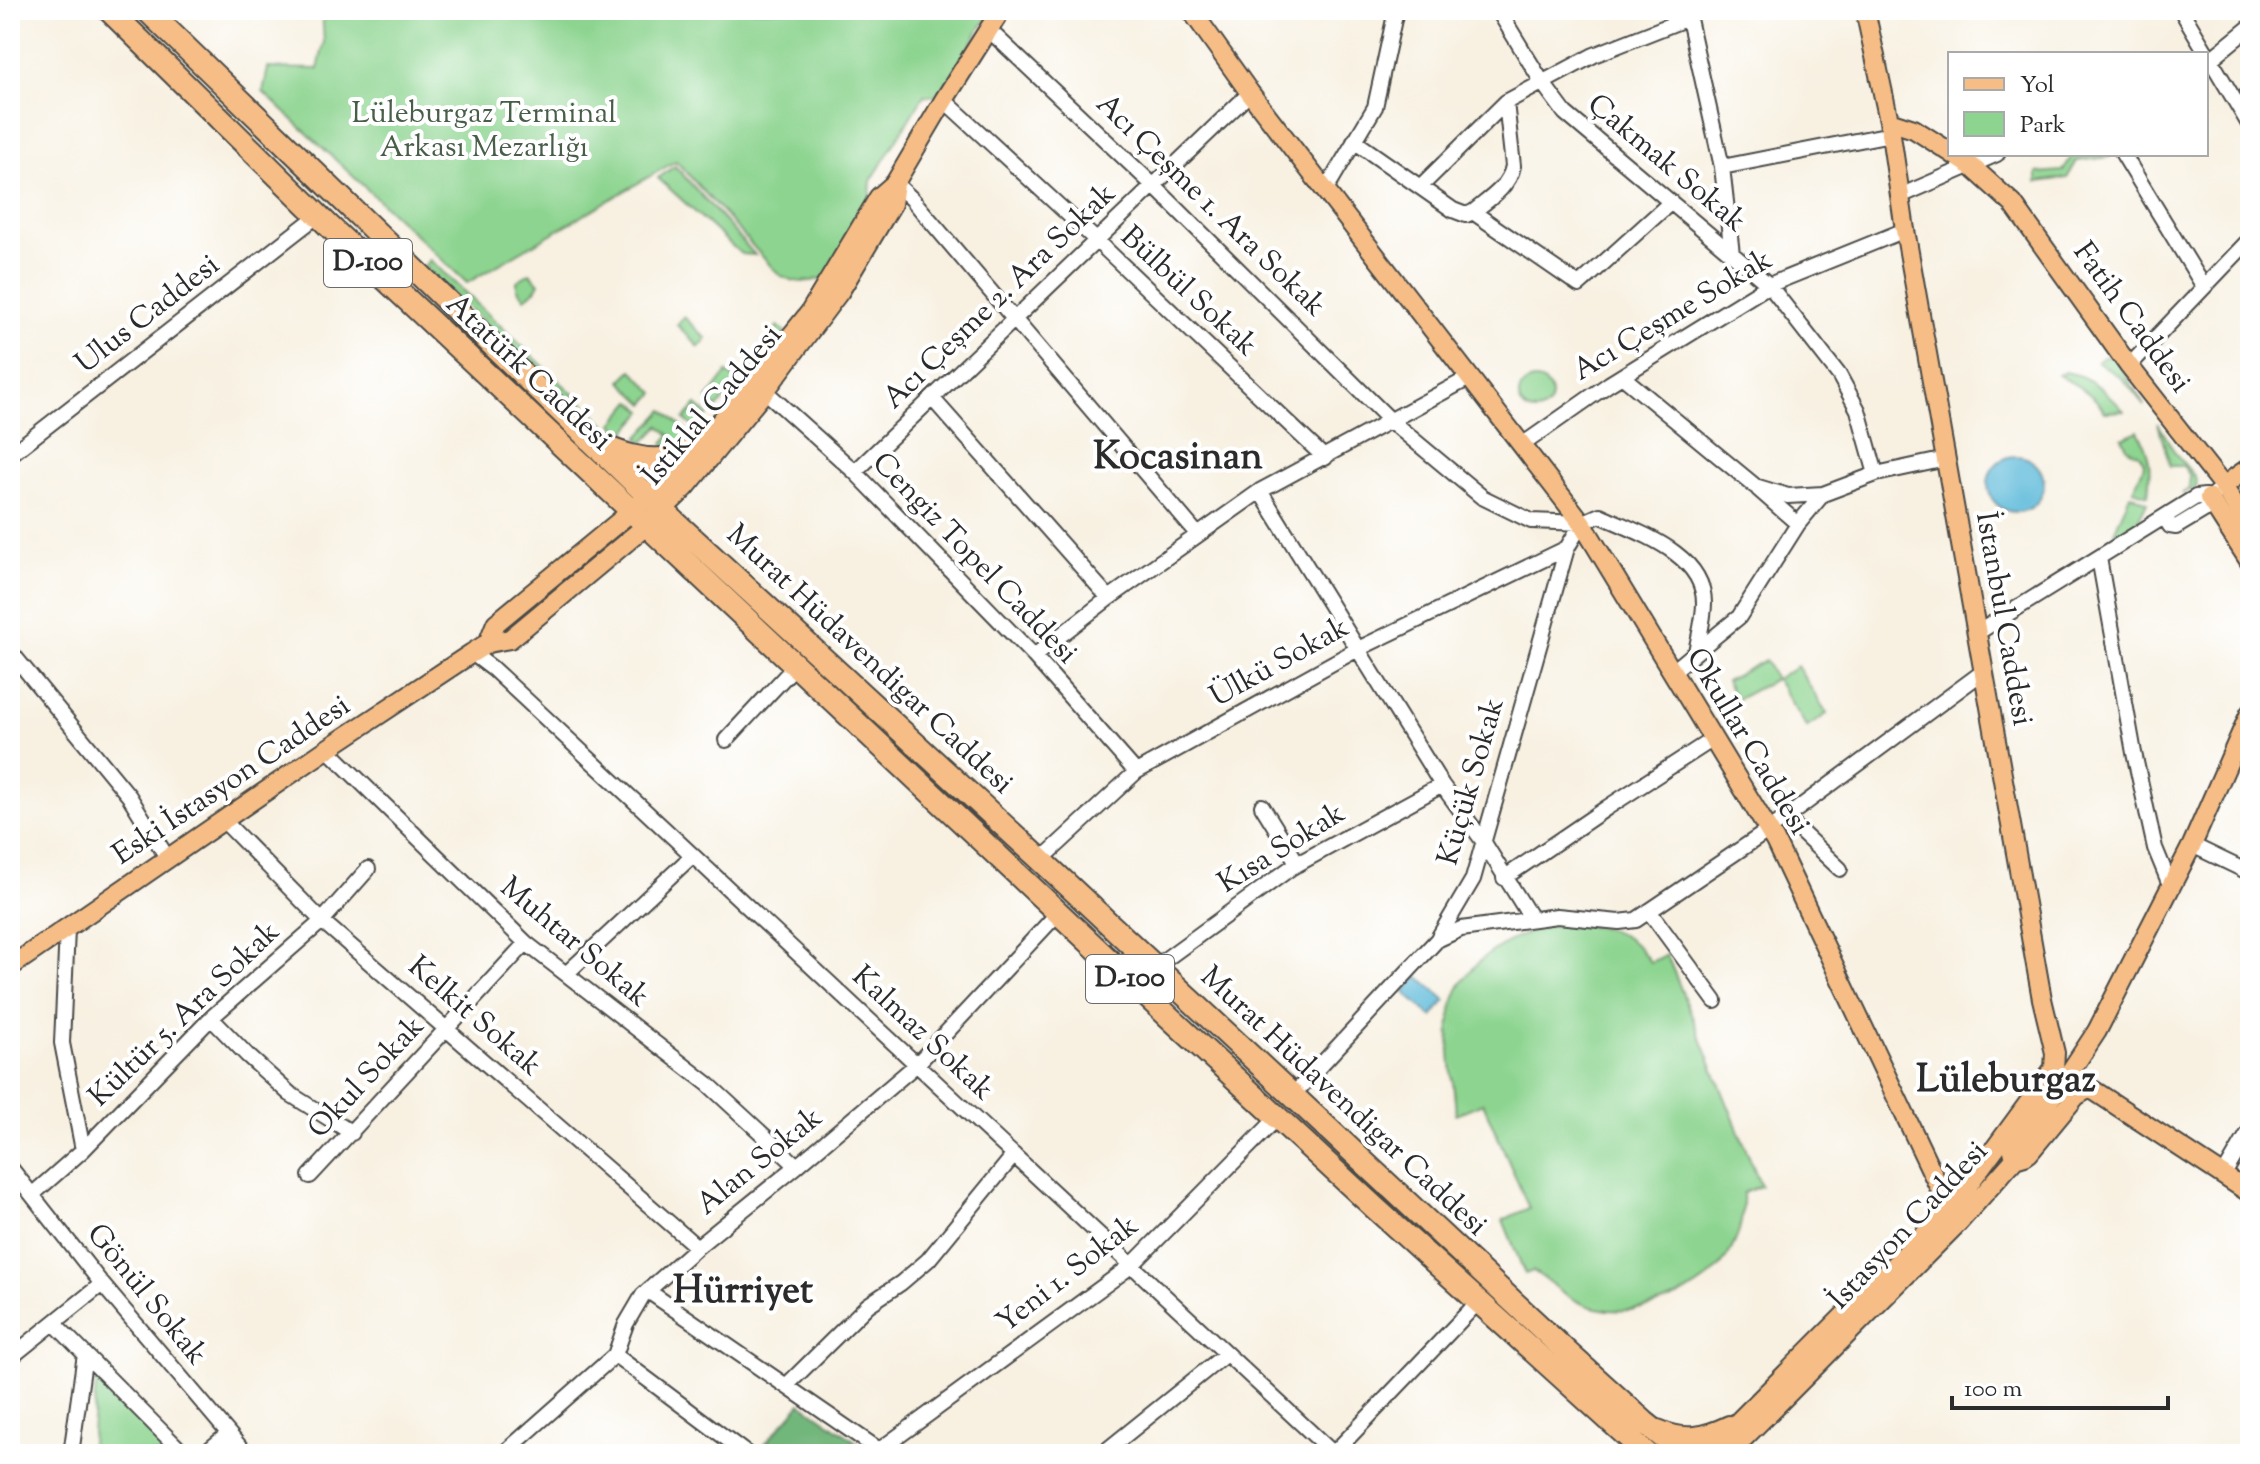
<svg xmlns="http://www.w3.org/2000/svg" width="2260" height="1464" viewBox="0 0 2260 1464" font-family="'Sorts Mill Goudy',serif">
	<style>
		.green { fill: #8cd48f; stroke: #5c805d; stroke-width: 2 }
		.forest { fill: #71b67a; stroke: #4e7052; stroke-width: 2 }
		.water { fill: #5bb9d9; stroke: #437282; stroke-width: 2 }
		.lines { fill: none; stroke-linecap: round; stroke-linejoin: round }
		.minor-casing { stroke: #4a4946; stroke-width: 18 }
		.major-casing { stroke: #4a4946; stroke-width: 22 }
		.highway-casing { stroke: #4a4946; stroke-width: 26 }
		.minor { stroke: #fff; stroke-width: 14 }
		.major { stroke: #f6be86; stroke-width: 18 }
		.highway { stroke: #f6be86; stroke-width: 22 }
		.labels { text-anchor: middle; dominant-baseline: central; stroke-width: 8; stroke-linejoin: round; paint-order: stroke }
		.shield { fill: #fff; stroke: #6b6b6b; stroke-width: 2 }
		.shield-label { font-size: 28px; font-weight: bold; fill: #2b2b2b }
		.park-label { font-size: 30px; fill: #485e49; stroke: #fff }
		.street-label { font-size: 30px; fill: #2b2b2b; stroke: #fff }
		.district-label { font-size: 38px; font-weight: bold; fill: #2b2b2b; stroke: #fff }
	</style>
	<rect width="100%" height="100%" fill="#fff"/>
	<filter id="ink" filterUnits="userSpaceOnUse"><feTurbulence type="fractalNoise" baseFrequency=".0125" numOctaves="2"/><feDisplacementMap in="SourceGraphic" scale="16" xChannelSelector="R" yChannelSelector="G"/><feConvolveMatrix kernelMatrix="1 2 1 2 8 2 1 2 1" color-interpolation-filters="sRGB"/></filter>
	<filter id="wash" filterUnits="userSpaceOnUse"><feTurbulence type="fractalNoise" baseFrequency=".006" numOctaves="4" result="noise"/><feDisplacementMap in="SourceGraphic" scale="32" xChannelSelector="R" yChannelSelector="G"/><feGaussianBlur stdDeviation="1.8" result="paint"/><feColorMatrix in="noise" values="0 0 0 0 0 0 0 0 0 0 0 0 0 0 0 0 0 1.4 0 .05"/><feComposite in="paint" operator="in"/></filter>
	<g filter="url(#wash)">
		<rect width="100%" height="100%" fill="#f8f1e2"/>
		<!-- green -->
		<path class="green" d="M 322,10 L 991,10 L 940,96 L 924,95 L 871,181 L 869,210 L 827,277 C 806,283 797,285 778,274 L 676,161 L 467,283 L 263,92 L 268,68 L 318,69 L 324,43 Z
			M 2073,154 L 2109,154 L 2110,157 L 2077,161 L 2067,178 L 2037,182 L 2037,173 L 2063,171 Z
			M 675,166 L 755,255 L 741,254 L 658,178 Z
			M 430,260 L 617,435 L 611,441 L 424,266 Z
			M 530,273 L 539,283 L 535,290 L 525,298 L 517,289 L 517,281 Z
			M 684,317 L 707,339 L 699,347 L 677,325 Z
			M 778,326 L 786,333 L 754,372 L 747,366 Z
			M 2113,355 L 2145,406 L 2124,380 L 2097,361 L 2104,356 Z
			M 632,370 L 655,393 L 645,404 L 621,381 Z
			M 2066,372 C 2091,376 2108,393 2124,411 L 2105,412 C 2094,393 2076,385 2058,375 Z
			M 727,373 L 738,381 L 717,408 L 707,399 Z
			M1519 396a16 16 0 1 1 32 0a16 16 0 1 1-32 0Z
			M 632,401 L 644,411 L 624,434 L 613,424 Z
			M 696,405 L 708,415 L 697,430 L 684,419 Z
			M 664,410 L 690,434 L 673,452 L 663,443 L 670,435 L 660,426 L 643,443 L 638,438 Z
			M 2158,423 L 2175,453 L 2195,477 L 2197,486 L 2182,494 L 2189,488 L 2190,476 L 2183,466 L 2170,466 Z
			M 2138,431 C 2151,456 2151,468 2148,495 L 2133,490 L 2143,469 L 2144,463 L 2139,454 L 2128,449 L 2122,438 Z
			M 2130,494 L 2147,502 L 2133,532 L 2114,532 Z
			M 1765,660 L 1775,679 L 1736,700 L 1726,681 Z
			M 1797,666 L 1827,714 L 1807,727 L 1776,679 Z
			M 1566,923 C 1604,927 1627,928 1650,962 L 1667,955 L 1761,1186 L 1743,1193 C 1744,1216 1740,1237 1727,1257 C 1702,1295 1640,1318 1596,1308 C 1571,1303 1554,1284 1533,1271 L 1525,1274 L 1503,1220 L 1529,1208 L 1483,1103 L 1456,1114 C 1454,1080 1445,1041 1452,1008 C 1462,958 1520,930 1566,923 Z
			M 97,1373 L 179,1454 L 90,1454 Z"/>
		<!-- forest -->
		<path class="forest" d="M 801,1403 L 868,1450 L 863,1454 L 757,1453 Z"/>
		<!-- water -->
		<path class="water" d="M1988 484a28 28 0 1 1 56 0a28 28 0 1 1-56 0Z
			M 1418,976 L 1446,1000 L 1432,1017 L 1404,992 Z"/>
	</g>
	<g filter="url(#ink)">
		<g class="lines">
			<!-- minor casing -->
			<g class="minor-casing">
				<path id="minor" d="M 1498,10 L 1542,82 L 1565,113 L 1769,285 L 1839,375 L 1858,410 L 1876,474
					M 1687,10 L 1722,167 L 1732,254
					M 2181,10 L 2250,126
					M 989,30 L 1154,186 L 1392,422 L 1482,497 L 1531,521 L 1582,523 L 1600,515 C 1638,533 1704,553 1704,603 C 1704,619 1699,636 1696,652 L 1672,672
					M 2206,63 L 2250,27
					M 944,100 L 1096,240 L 1325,458
					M 1354,141 L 1453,210 L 1466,215 L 1473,212 C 1489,199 1509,187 1513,166 L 1506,102
					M 2123,154 L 2204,287
					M 1722,167 L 1891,134
					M 895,183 L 912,199 L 1198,535
					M 1420,187 L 1506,102 L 1594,55 L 1688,18
					M 1325,191 L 1375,107 L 1396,10
					M 1900,196 L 1997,154
					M 1473,212 L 1579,285 L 1671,202
					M 2129,366 L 2250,239
					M 1623,377 L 1755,486 L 1788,496 L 1823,494 L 1876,474 L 1946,459
					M 765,391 L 855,472 L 1034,656 L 1136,772
					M 932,398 L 1109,598
					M 1522,445 L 1609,384 L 1769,285 L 1905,230
					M 10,455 L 317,216
					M 855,472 L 1250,93
					M 1758,489 L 1798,524
					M 1260,491 L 1442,785 L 1483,841 L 1531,918
					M 2165,517 L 2170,526 L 2176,527 L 2206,509 L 2209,498
					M 2099,558 L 2134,753 L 2155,848 L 2171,887
					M 1977,633 L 2196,497 L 2205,496 L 2209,498 L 2223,486
					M 10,651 L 129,796 L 168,859
					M 1696,652 L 1739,617 L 1798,524 L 1823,494
					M 472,653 L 493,669 L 1334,1454
					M 1034,656 L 1109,598 L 1260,491 L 1469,378
					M 726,740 L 796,665
					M 327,749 L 526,943 L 708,1084 L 797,1166
					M 1262,806 L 1298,864
					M 1786,818 L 1840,869
					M 223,820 L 322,921 L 697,1247
					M 2192,845 L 2250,873
					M 1041,860 L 1136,772 L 1358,649 L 1567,548
					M 1504,878 L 1608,807 L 1713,739
					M 1649,911 L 1715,1001
					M 67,929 L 62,1043 L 83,1150
					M 1437,940 L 1461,929 L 1557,916 L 1619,922 L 1636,920 L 1769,830 L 1984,671
					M 1155,967 L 1292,867 L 1442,785
					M 566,974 L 692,856
					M 211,1018 L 247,1055 L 290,1094 L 352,1133
					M 1292,1096 L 1437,940 L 1473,879 L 1567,548 L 1582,523
					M 10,1167 L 102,1284 L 246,1454
					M 310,1176 L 526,943
					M 2223,1176 L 2250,1130
					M 33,1194 L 83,1150 L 211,1018 L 322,921 L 368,869
					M 648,1291 L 885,1454
					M 54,1323 L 184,1454
					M 615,1355 L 747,1454
					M 10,1358 L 102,1284
					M 786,1386 L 868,1305 L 901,1283 L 928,1260 L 1014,1155
					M 71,1454 L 85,1354
					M 204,1454 L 227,1435
					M 503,1454 L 615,1355 L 626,1324 L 643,1295 L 697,1247 L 797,1166 L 917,1064 L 1059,912
					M 874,1454 L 1131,1266 L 1278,1117
					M 1102,1454 L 1226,1354
					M 1333,1454 L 1479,1301"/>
			</g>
			<!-- major casing -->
			<g class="major-casing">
				<path id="major" d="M 1191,10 L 1250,93 L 1582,523 L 1775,841 L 1940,1189 L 1958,1223
					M 1889,121 L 1914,129 L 1950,152
					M 1953,154 L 1971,166 L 2013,204 L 2129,366 L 2223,486 L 2250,529
					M 2223,486 L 2250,467
					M 2209,498 L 2250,562
					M 488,643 L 496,623 L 672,478 L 754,382 L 810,312 L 879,197 L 895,183 L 944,100 L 1001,10
					M 10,967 L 327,749 L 472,653 L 488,643 L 510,639 L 647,525 L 686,487 L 765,391 L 840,291 L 892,204 L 895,183
					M 2015,1159 L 2025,1156 L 2029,1153 L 2076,1096 L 2086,1090 L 2093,1090 L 2250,1193
					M 1658,1429 C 1685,1441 1704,1437 1729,1425
					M 1706,1454 L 1951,1208 L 2054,1068 L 2055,1053 L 2042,999 L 1905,230 L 1889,121 L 1865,10
					M 1728,1454 L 1958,1223 L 2015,1159 L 2013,1150 L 2015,1146 L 2068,1075 L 2097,1031 L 2192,845 L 2250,713"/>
			</g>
			<!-- highway casing -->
			<g class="highway-casing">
				<path id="highway" d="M 109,10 L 329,226 L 1168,1016 L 1374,1207 L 1647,1454
					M 147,10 L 675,522 L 1041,860 L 1569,1354 L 1644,1422 L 1684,1454
					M 598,444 C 619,453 645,463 669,458 C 679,455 690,450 700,446"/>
			</g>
			<!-- minor -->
			<use href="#minor" class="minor"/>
			<!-- major -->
			<use href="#major" class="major"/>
			<!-- highway -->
			<use href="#highway" class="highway"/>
		</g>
	</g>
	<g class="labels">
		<!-- shield labels -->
		<g class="shield">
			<rect x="324" y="239" width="88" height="48" rx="6"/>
			<rect x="1086" y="955" width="88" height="48" rx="6"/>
		</g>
		<g class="shield-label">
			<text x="368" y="263">D-100</text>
			<text x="1130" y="979">D-100</text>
		</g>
		<!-- park labels -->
		<g class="park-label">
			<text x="484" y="114">Lüleburgaz Terminal<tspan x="484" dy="34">Arkası Mezarlığı</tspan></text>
		</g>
		<!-- street labels -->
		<g class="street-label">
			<text transform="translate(1666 164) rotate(40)">Çakmak Sokak</text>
			<text transform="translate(1210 206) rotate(44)">Acı Çeşme 1. Ara Sokak</text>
			<text transform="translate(1188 292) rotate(43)">Bülbül Sokak</text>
			<text transform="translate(1000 297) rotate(-44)">Acı Çeşme 2. Ara Sokak</text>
			<text transform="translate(148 315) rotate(-38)">Ulus Caddesi</text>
			<text transform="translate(1673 316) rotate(-31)">Acı Çeşme Sokak</text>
			<text transform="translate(2131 318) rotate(54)">Fatih Caddesi</text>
			<text transform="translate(528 373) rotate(43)">Atatürk Caddesi</text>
			<text transform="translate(713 406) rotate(-50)">İstiklal Caddesi</text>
			<text transform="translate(974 559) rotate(46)">Cengiz Topel Caddesi</text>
			<text transform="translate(2003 619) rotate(80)">İstanbul Caddesi</text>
			<text transform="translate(869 660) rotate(43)">Murat Hüdavendigar Caddesi</text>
			<text transform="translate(1280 663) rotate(-29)">Ülkü Sokak</text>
			<text transform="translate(1747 742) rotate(59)">Okullar Caddesi</text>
			<text transform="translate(232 781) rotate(-34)">Eski İstasyon Caddesi</text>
			<text transform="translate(1472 782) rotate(-74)">Küçük Sokak</text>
			<text transform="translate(1282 849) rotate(-32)">Kısa Sokak</text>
			<text transform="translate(574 943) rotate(40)">Muhtar Sokak</text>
			<text transform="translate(185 1015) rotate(-44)">Kültür 5. Ara Sokak</text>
			<text transform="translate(474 1017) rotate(41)">Kelkit Sokak</text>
			<text transform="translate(922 1034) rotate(43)">Kalmaz Sokak</text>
			<text transform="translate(367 1078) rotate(-47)">Okul Sokak</text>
			<text transform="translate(1343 1102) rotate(43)">Murat Hüdavendigar Caddesi</text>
			<text transform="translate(760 1162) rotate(-39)">Alan Sokak</text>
			<text transform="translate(1909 1226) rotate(-47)">İstasyon Caddesi</text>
			<text transform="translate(1068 1275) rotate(-38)">Yeni 1. Sokak</text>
			<text transform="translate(146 1295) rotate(51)">Gönül Sokak</text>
		</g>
		<!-- district labels -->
		<g class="district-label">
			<text x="1178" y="459">Kocasinan</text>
			<text x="2006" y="1082">Lüleburgaz</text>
			<text x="743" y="1293">Hürriyet</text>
		</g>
	</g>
	<!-- margin -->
	<rect width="2260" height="1464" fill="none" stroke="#fff" stroke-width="40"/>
	<!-- legend -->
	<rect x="1948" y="52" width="260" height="104" fill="#ffffff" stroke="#aaaaaa" stroke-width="2"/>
	<rect x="1964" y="78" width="40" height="12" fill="#f6be86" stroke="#aaaaaa" stroke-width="2"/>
	<text x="2020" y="92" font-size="24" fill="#2b2b2b">Yol</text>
	<rect x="1964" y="112" width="40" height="24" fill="#8cd48f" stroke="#aaaaaa" stroke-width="2"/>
	<text x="2020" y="132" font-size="24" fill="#2b2b2b">Park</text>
	<!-- scale -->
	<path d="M1952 1396v12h216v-12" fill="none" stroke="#2b2b2b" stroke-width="4"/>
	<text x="1964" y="1396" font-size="24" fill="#2b2b2b" stroke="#ffffff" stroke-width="6" paint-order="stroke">100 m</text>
</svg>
